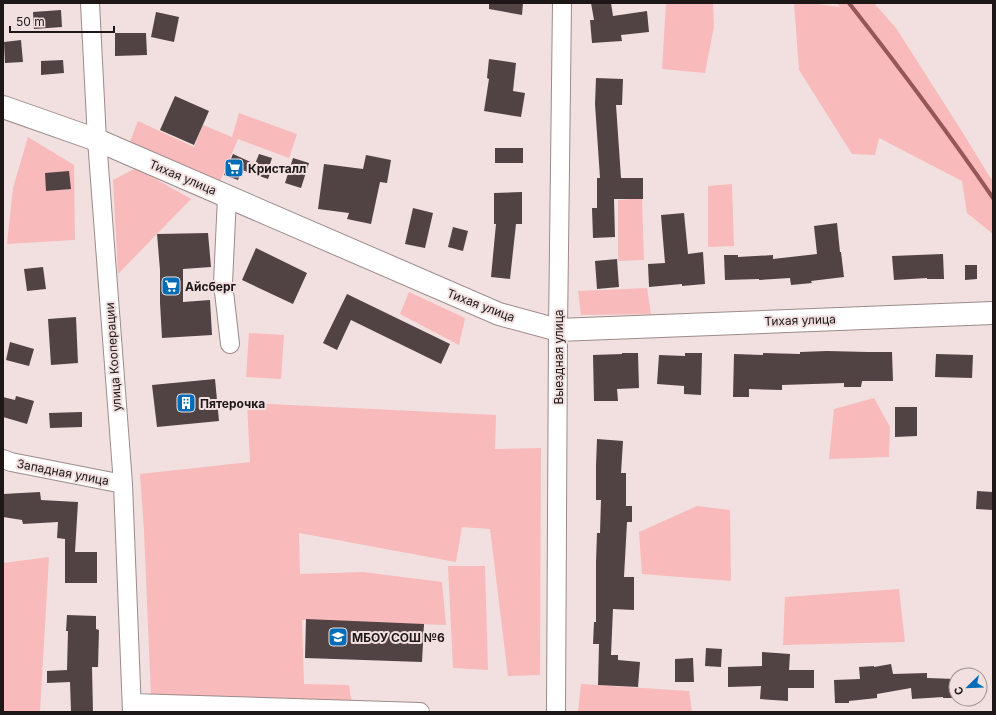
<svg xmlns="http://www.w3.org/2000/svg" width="996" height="715" viewBox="0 0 996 715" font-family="Inter,sans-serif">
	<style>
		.green { fill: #f8babb }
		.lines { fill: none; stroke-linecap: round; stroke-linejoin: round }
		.stream { stroke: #975659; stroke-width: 4 }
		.building { fill: #514243 }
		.minor-casing { stroke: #9b8b8b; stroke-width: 20 }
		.major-casing { stroke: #9b8b8b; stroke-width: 24 }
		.minor { stroke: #fff; stroke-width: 18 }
		.major { stroke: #fff; stroke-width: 22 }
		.labels { text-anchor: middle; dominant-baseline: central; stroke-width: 4; stroke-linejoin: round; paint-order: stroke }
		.poi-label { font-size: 12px; font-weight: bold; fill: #1d1717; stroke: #f2e0e0; text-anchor: start }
		.street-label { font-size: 12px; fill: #1d1717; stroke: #f2e0e0 }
	</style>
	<rect width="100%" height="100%" fill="#f2e0e0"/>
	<!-- green -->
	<path class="green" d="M 666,3 L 713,3 L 714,27 L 705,73 L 662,69 Z
		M 794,3 L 810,3 L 840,7 L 837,3 L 874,3 L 896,28 L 963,133 L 988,174 L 993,181 L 993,234 L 967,213 L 962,181 L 879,138 L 875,155 L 852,154 L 799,70 Z
		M 239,113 L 297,134 L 289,158 L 238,139 L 220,181 L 186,166 L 187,164 L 183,170 L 129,144 L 138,121 L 194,147 L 203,125 L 232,137 Z
		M 28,137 L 74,165 L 75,240 L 7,244 L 13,188 Z
		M 136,168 L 191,199 L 118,274 L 113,180 Z
		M 732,184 L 734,246 L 708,247 L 708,186 Z
		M 642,198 L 644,260 L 618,261 L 618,200 Z
		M 647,288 L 651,314 L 581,315 L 578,291 Z
		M 409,292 L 465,318 L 459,345 L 400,314 Z
		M 249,333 L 284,335 L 281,379 L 246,377 Z
		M 874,398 L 890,427 L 889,457 L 829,459 L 834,409 Z
		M 247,403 L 496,415 L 495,449 L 541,448 L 540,675 L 508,676 L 490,529 L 462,527 L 456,562 L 299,533 L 300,574 L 363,572 L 442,582 L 446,625 L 302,620 L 304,684 L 349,685 L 352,705 L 151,696 L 144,531 L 140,474 L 250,462 Z
		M 697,506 L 730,510 L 731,581 L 642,574 L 639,532 Z
		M 49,557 L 40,712 L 3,712 L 3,563 Z
		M 448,566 L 485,566 L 488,670 L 453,668 Z
		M 899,589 L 905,642 L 783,645 L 785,597 Z
		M 581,684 L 689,691 L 692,712 L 578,712 Z"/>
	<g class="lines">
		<!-- stream -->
		<path class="stream" d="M 849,3 C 899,67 947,131 993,198"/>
	</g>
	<!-- building -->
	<path class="building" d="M 489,3 L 523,3 L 522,15 L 489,9 Z
		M 591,3 L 611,3 L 613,16 L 647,11 L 649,32 L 621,35 L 622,41 L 592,43 L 590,20 L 594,20 Z
		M 61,10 L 62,27 L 34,29 L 33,12 Z
		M 156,12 L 179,17 L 174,42 L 151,37 Z
		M 115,33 L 146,33 L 147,55 L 115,56 Z
		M 21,40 L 23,62 L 5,63 L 4,42 Z
		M 489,59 L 516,63 L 513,91 L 525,93 L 521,117 L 484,111 L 489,79 L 487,78 Z
		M 63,60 L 64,73 L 41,75 L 41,61 Z
		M 596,78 L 623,79 L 622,105 L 616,105 L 621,178 L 643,178 L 643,199 L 614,199 L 615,237 L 593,238 L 592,208 L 597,208 L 597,178 L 600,178 L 595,104 Z
		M 175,96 L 209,111 L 194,145 L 160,130 Z
		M 495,148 L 523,148 L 523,163 L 495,163 Z
		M 233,154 L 255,164 L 259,154 L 272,158 L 268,170 L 271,171 L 268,179 L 242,170 L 238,180 L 224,175 Z
		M 366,155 L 391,160 L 387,183 L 380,182 L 371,224 L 347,219 L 349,213 L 318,209 L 324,164 L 363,169 Z
		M 293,158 L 309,163 L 301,188 L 285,183 Z
		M 69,171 L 71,189 L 46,191 L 45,173 Z
		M 522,192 L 522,224 L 516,224 L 510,279 L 491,277 L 496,224 L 494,224 L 494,193 Z
		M 413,208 L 433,213 L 425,248 L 405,244 Z
		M 684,213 L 688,254 L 703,252 L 705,284 L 682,286 L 682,284 L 649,287 L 648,264 L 665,263 L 661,215 Z
		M 837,223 L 840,252 L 841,252 L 844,277 L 811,281 L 812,283 L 791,285 L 790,278 L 759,280 L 759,279 L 725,280 L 724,255 L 738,255 L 738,257 L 773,255 L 773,259 L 817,254 L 814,226 Z
		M 453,227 L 468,231 L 463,251 L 448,247 Z
		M 208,233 L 211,267 L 183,269 L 183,302 L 210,300 L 212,335 L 162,338 L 160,303 L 160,270 L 157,234 Z
		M 256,248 L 307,273 L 293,304 L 242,280 Z
		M 943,254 L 944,279 L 927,279 L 927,278 L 894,280 L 892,256 Z
		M 617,259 L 619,287 L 597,289 L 595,261 Z
		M 965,265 L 977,265 L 977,279 L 965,280 Z
		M 43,267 L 46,289 L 27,291 L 24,269 Z
		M 347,294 L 450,344 L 441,364 L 351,320 L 337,350 L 323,343 Z
		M 76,317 L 78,363 L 51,365 L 48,319 Z
		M 10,342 L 34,349 L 29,366 L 6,360 Z
		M 827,351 L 868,352 L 892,352 L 893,381 L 862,381 L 861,387 L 844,387 L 844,383 L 782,385 L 782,390 L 749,389 L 749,397 L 733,397 L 734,354 L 763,355 L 763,353 L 800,354 L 800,352 Z
		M 622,353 L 638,353 L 639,388 L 617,389 L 618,401 L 594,401 L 593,355 L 622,354 Z
		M 685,353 L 702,353 L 701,395 L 684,394 L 684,386 L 657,384 L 659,355 L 685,356 Z
		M 936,354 L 973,355 L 972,378 L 935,377 Z
		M 215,379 L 219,421 L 157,427 L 152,385 Z
		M 16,396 L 34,401 L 27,424 L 3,417 L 3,397 L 15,400 Z
		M 895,407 L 917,407 L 917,436 L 895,437 Z
		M 82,412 L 82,427 L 50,428 L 49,413 Z
		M 597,439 L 623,441 L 621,473 L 626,473 L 626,506 L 632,506 L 632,522 L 627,522 L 624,577 L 634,577 L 634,610 L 613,609 L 611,655 L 618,655 L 618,660 L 640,662 L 638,687 L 598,685 L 599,644 L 593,644 L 594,622 L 596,622 L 596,562 L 597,533 L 600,533 L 601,500 L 596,500 L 596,465 Z
		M 977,491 L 993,492 L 993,510 L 976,509 Z
		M 40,492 L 41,500 L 78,502 L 75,552 L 97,552 L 97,583 L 65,583 L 65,539 L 57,538 L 58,522 L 23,524 L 22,520 L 3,517 L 3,494 Z
		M 67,615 L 96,616 L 96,629 L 99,630 L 98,667 L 92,667 L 93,712 L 71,712 L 70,682 L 47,683 L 47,671 L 67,670 L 68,631 L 66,631 Z
		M 306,619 L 424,624 L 422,662 L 305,658 Z
		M 706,648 L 722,649 L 721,667 L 705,666 Z
		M 762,652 L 790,654 L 789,670 L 814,670 L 814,688 L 788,688 L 788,701 L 760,699 L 761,686 L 728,687 L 728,667 L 762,666 Z
		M 693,658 L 694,682 L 675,682 L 675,659 Z
		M 891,664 L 893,674 L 927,673 L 927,678 L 956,679 L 956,698 L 943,698 L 943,697 L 912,699 L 911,688 L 877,694 L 877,698 L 849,701 L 849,703 L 835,703 L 834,680 L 860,679 L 859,667 L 874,666 L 874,667 Z"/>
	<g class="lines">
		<!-- minor casing -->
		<g class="minor-casing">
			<path id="minor" d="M 90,3 L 97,140 L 123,484 L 132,712
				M 227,197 L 223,283 L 230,344
				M 3,459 L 11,462 L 123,484
				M 132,703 L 420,712
				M 556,712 L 558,330 L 562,3"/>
		</g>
		<!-- major casing -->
		<g class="major-casing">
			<path id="major" d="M 3,107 L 97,140 L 499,314 L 558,330 L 993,313"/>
		</g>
		<!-- minor -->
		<use href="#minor" class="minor"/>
		<!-- major -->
		<use href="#major" class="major"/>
	</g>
	<!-- icons -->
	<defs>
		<g id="supermarket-square" transform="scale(1)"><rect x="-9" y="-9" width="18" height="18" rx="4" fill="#006db8" stroke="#f2e0e0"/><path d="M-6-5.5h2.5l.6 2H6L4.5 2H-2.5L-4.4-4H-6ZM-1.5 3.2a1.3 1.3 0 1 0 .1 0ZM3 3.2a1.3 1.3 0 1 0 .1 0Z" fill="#fff"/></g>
		<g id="building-square" transform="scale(1)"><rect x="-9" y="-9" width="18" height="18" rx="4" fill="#006db8" stroke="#f2e0e0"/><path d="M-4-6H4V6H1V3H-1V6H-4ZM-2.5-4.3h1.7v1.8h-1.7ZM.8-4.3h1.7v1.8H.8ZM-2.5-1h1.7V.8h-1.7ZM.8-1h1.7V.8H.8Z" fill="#fff"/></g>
		<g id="school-square" transform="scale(1)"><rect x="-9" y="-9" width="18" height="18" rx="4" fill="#006db8" stroke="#f2e0e0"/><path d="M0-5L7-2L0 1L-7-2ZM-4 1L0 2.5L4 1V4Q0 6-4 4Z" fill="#fff"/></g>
	</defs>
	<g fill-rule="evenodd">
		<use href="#supermarket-square" x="234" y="168"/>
		<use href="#supermarket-square" x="171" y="286"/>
		<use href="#building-square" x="186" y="403"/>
		<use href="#school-square" x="338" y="637"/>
	</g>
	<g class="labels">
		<!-- poi labels -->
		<g class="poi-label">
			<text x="248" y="168">Кристалл</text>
			<text x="185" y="286">Айсберг</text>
			<text x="200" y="403">Пятерочка</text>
			<text x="352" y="637">МБОУ СОШ №6</text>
		</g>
		<!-- street labels -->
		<g class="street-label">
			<text transform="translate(183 177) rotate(23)">Тихая улица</text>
			<text transform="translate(481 305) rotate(21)">Тихая улица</text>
			<text transform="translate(800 320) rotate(-2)">Тихая улица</text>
			<text transform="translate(113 357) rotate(-94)">улица Кооперации</text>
			<text transform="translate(558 357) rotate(-90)">Выездная улица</text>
			<text transform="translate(63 472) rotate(11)">Западная улица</text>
		</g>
	</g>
	<!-- border -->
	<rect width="996" height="715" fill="none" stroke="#1d1717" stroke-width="8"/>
	<!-- north arrow -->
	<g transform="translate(968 687) rotate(247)"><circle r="19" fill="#f2e0e0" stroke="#9d9090"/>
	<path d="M0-3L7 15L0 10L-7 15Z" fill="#006db8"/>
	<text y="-6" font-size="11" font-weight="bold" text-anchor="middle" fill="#1d1717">С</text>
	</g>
	<!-- scale -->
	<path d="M10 26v6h104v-6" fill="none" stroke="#1d1717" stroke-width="2"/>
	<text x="16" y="26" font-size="12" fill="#1d1717" stroke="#f2e0e0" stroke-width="3" paint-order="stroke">50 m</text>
</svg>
